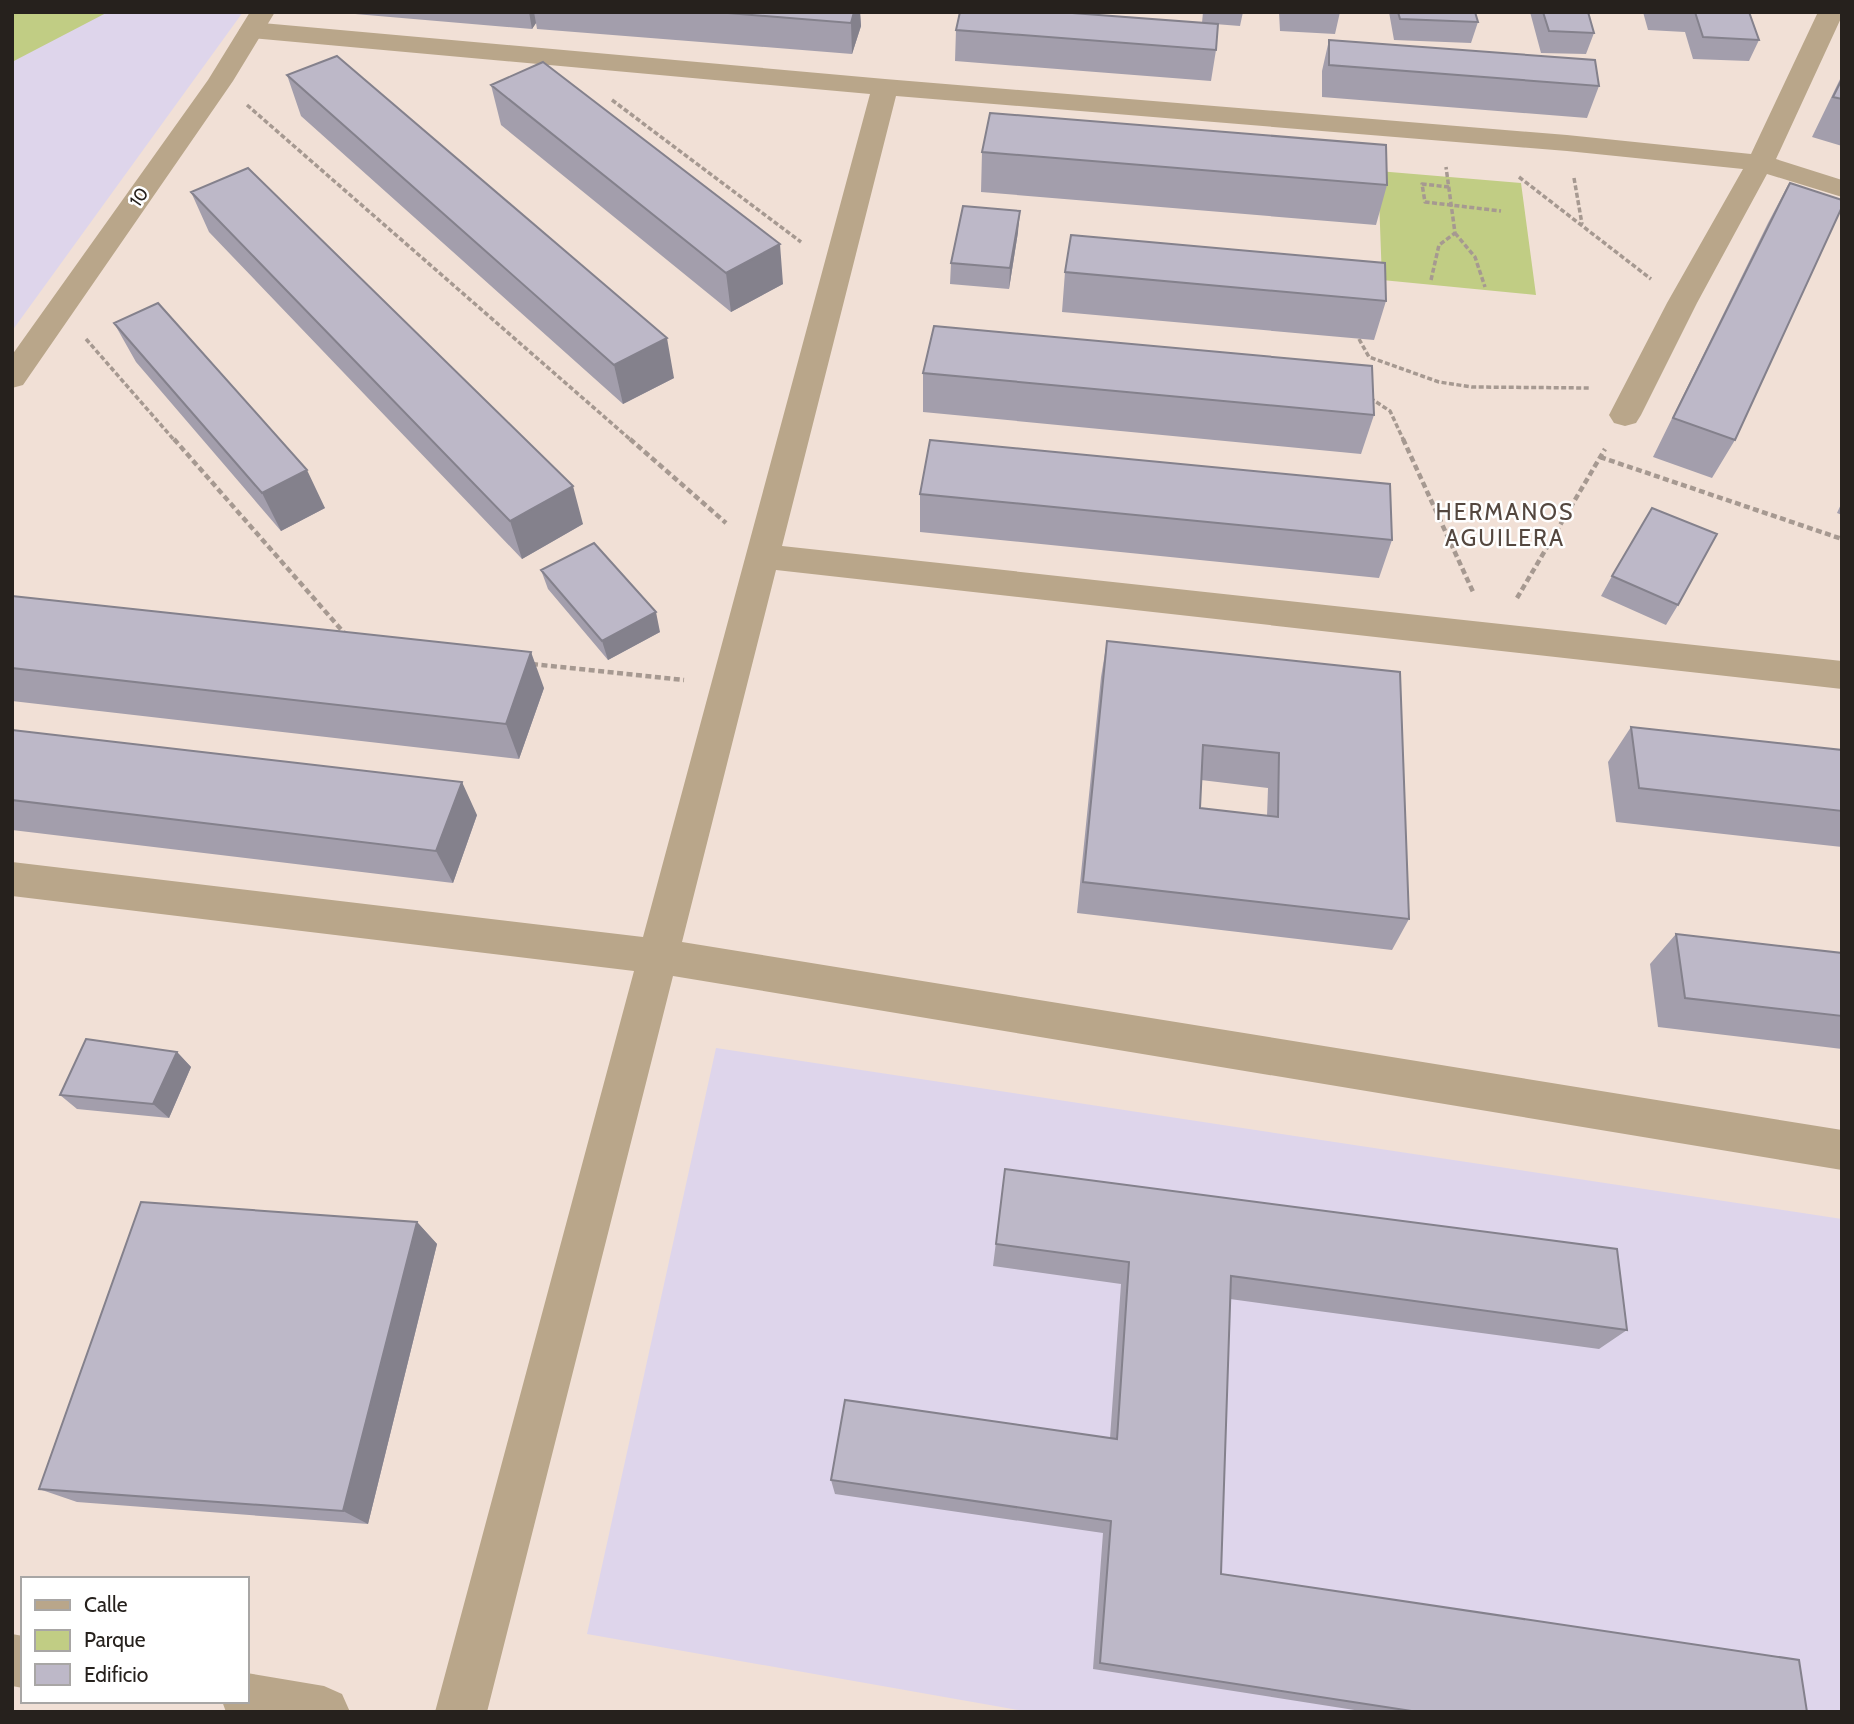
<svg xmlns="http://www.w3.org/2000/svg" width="1854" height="1724" viewBox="0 0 1854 1724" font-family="Cabin,sans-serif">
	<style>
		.education { fill: #ded5eb }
		.green { fill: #c1cd84 }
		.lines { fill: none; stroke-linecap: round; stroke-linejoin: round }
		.path-far1 { stroke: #a69991; stroke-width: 3.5; stroke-dasharray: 5 2.5; stroke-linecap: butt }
		.path { stroke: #a69991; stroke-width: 4.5; stroke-dasharray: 6 3.5; stroke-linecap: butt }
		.minor { fill: #b9a68a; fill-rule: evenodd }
		.tertiary { fill: #b9a68a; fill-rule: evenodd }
		.wall { fill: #a39eac; fill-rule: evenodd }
		.shaded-wall { fill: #84818c }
		.building { fill: #bdb8c8; stroke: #84818c; stroke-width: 2; fill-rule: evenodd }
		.labels { text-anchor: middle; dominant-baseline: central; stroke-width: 5; stroke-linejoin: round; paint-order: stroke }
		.far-street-label { font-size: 18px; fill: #26211d; stroke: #fff }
		.neighbourhood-label { font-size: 23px; letter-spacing: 2px; fill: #54473f; stroke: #fff }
	</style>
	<rect width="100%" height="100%" fill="#f1e0d6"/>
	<!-- education -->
	<path class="education" d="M 12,12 L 243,12 L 12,331 Z
		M 716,1048 L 1842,1219 L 1842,1712 L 1030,1712 L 587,1634 Z"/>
	<!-- green -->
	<path class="green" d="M 12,12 L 108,12 L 12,62 Z
		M 1378,171 L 1521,183 L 1536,295 L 1382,280 Z"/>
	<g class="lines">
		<!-- path-far1 -->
		<path class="path-far1" d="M 612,100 L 801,242
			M 247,105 L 632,441
			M 1519,177 L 1651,279
			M 1574,178 L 1582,224
			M 1449,187 L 1422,184 L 1425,202 L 1501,211
			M 1455,233 L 1475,257 L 1485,287
			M 1431,280 L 1439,245 L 1455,233 L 1446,167
			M 86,339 L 175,441
			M 1359,339 L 1369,357 L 1439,382 L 1472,387 L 1591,388
			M 1370,398 L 1390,411 L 1404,441"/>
		<!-- path -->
		<path class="path" d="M 174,439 L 346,635
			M 630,439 L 726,523
			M 1403,439 L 1474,594
			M 1600,457 L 1842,539
			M 1517,598 L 1605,449
			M 532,664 L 684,680"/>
		<!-- minor -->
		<path class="minor" d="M 1818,12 L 1842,12 L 1842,16 L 1776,159 L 1842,180 L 1842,197 L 1767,174 L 1697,303 L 1641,415 L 1636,423 L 1625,426 L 1614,423 L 1609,415 L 1667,303 L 1743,169 L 1567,151 L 896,96 L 782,546 L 1842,661 L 1842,689 L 776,570 L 682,942 L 1842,1130 L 1842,1170 L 673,976 L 487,1712 L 435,1712 L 634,971 L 12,896 L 12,862 L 643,937 L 870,94 L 252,38 L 243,35 L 239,30 L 243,25 L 252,22 L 885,79 L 1567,135 L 1751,154 Z
			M 12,1634 L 23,1636 L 23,1688 L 12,1686 Z
			M 247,1673 L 324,1686 L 342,1694 L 350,1712 L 226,1712 L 222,1701 L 247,1701 Z"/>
		<!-- tertiary -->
		<path class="tertiary" d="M 250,12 L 275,12 L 233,81 L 23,385 L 12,388 L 12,355 L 208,80 Z"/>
	</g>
	<!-- wall -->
	<path class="wall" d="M 354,12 L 860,12 L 861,26 L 852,54 L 537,29 L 536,23 L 532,29 L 355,14 Z
		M 1203,12 L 1243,12 L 1240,26 L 1202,23 Z
		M 1279,12 L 1340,12 L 1335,34 L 1280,31 Z
		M 1389,12 L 1475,12 L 1478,22 L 1471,43 L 1394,40 Z
		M 1530,12 L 1588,12 L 1594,33 L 1586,54 L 1541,53 Z
		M 1643,12 L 1749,12 L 1759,40 L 1749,61 L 1693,59 L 1685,32 L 1648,30 Z
		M 956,30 L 1216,50 L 1211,81 L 955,61 Z
		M 1329,40 L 1599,86 L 1587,118 L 1322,97 L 1322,71 Z
		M 287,75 L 674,378 L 623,404 L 301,116 Z
		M 1842,75 L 1842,146 L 1812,137 Z
		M 491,85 L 783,284 L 731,312 L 501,125 Z
		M 982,152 L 1387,185 L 1376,225 L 981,192 Z
		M 1789,183 L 1735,440 L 1712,478 L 1653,457 L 1768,223 Z
		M 191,192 L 583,524 L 522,559 L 209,232 Z
		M 1018,232 L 1009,289 L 950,284 L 951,263 Z
		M 1065,272 L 1386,301 L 1374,340 L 1062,312 Z
		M 114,323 L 325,508 L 281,531 L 136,362 Z
		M 923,373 L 1374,415 L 1361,454 L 923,412 Z
		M 920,494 L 1392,540 L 1379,578 L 920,532 Z
		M 1842,502 L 1842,515 L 1837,513 Z
		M 541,570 L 660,632 L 608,660 L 548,589 Z
		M 1612,576 L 1678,605 L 1666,625 L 1601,596 Z
		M 12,596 L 544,688 L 519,759 L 12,701 Z
		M 1107,641 L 1400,672 L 1409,919 L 1392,950 L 1077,913 L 1101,677 ZM 1201,780 L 1268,788 L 1267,816 L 1200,808 Z
		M 1631,727 L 1842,750 L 1842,847 L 1616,822 L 1608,762 Z
		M 12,730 L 477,815 L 453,883 L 12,830 Z
		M 1676,934 L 1842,953 L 1842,1049 L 1658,1027 L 1650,964 Z
		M 177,1052 L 191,1067 L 169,1118 L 77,1109 L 60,1095 Z
		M 1005,1169 L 1627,1330 L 1599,1349 L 1230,1299 L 1221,1574 L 1807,1712 L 1367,1712 L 1093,1669 L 1103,1533 L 835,1494 L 831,1480 L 1110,1438 L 1121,1284 L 993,1266 Z
		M 417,1222 L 437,1244 L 368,1524 L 77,1502 L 39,1489 Z"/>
	<!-- shaded-wall -->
	<path class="shaded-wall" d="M 529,12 L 534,12 L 536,23 L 532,29 Z
		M 854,12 L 860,12 L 861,26 L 852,54 L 851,23 Z
		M 1020,211 L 1018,232 L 1009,289 L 1010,268 Z
		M 780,244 L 783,284 L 731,312 L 726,273 Z
		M 667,338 L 674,378 L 623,404 L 614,365 Z
		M 307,470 L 325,508 L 281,531 L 262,493 Z
		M 573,486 L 583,524 L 522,559 L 510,521 Z
		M 656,612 L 660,632 L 608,660 L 602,641 Z
		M 531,652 L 544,688 L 519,759 L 506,724 Z
		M 462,782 L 477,815 L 453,883 L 436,851 Z
		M 177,1052 L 191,1067 L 169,1118 L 153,1104 Z
		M 417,1222 L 437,1244 L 368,1524 L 343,1511 Z"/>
	<!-- building -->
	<path class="building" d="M 716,12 L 854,12 L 851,23 Z
		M 960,12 L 1059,12 L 1218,24 L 1216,50 L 956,30 Z
		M 1398,12 L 1475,12 L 1478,22 L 1400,19 Z
		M 1543,12 L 1588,12 L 1594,33 L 1549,31 Z
		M 1695,12 L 1749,12 L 1759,40 L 1703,37 Z
		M 1329,40 L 1595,60 L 1599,86 L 1329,65 Z
		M 337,56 L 667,338 L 614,365 L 287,75 Z
		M 543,62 L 780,244 L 726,273 L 491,85 Z
		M 1842,79 L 1842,99 L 1833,97 Z
		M 990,113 L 1386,145 L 1387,185 L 982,152 Z
		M 248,168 L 573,486 L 510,521 L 191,192 Z
		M 1790,183 L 1842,200 L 1842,207 L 1735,440 L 1673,418 Z
		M 963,206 L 1020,211 L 1010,268 L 951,263 Z
		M 1071,235 L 1385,263 L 1386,301 L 1065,272 Z
		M 158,303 L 307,470 L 262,493 L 114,323 Z
		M 934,326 L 1372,366 L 1374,415 L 923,373 Z
		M 930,440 L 1390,484 L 1392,540 L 920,494 Z
		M 1652,508 L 1717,534 L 1678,605 L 1612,576 Z
		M 594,543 L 656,612 L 602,641 L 541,570 Z
		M 12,596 L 531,652 L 506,724 L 12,668 Z
		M 1107,641 L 1400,672 L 1409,919 L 1083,882 ZM 1203,745 L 1279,753 L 1278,817 L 1200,808 Z
		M 1631,727 L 1842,750 L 1842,811 L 1639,788 Z
		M 12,730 L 462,782 L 436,851 L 12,800 Z
		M 1676,934 L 1842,953 L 1842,1016 L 1685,998 Z
		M 86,1039 L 177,1052 L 153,1104 L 60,1095 Z
		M 1005,1169 L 1617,1249 L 1627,1330 L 1231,1276 L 1221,1574 L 1799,1660 L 1807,1712 L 1418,1712 L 1100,1663 L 1111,1521 L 831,1480 L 845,1400 L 1117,1439 L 1129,1262 L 996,1244 Z
		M 141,1202 L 417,1222 L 343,1511 L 39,1489 Z"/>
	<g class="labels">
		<!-- far-street labels -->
		<g class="far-street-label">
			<text transform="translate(139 197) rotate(-55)">10</text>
		</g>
		<!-- neighbourhood labels -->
		<g class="neighbourhood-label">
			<text x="1505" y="512">HERMANOS<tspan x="1505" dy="26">AGUILERA</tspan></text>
		</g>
	</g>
	<!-- border -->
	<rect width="1854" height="1724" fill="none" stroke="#26211d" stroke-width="28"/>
	<!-- legend -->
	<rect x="21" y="1577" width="228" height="126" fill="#ffffff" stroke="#a8a6a5" stroke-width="2"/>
	<rect x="35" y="1600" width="35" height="10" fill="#b9a68a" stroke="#a8a6a5" stroke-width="2"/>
	<text x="84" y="1612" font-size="21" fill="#26211d">Calle</text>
	<rect x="35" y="1630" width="35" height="21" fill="#c1cd84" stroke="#a8a6a5" stroke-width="2"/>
	<text x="84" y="1647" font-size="21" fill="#26211d">Parque</text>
	<rect x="35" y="1664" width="35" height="21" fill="#bdb8c8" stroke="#a8a6a5" stroke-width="2"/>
	<text x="84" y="1682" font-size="21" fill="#26211d">Edificio</text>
</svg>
